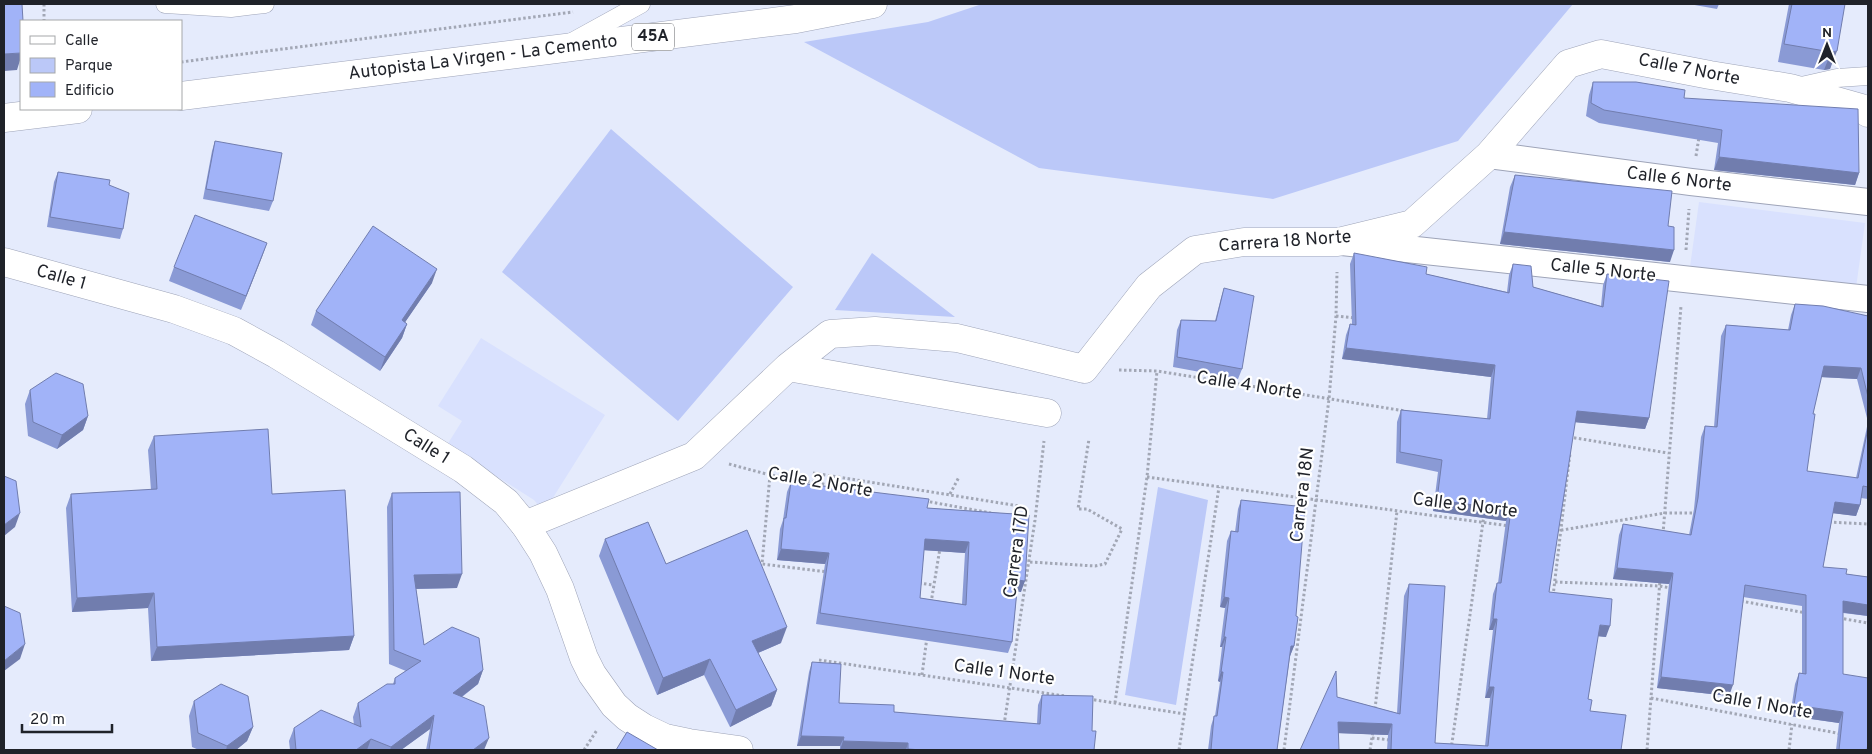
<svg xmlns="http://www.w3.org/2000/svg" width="1872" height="754" viewBox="0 0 1872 754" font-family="Overpass,sans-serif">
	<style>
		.built { fill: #d9e1fe }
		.green { fill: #bbc8f8 }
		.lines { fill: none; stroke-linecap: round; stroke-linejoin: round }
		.service-casing { stroke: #9ea4b8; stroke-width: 19 }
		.pedestrian-casing { stroke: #9ea4b8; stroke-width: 28 }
		.minor-casing { stroke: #9ea4b8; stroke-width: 29 }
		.tertiary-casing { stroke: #9ea4b8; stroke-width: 29 }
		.primary-casing { stroke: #9ea4b8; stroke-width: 29 }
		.path { stroke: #a2a7b5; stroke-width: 3; stroke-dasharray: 2.5 2.5; stroke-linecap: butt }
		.service { stroke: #fff; stroke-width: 18 }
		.pedestrian { stroke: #fff; stroke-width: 26 }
		.minor { stroke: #fff; stroke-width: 28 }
		.tertiary { stroke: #fff; stroke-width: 28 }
		.primary { stroke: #fff; stroke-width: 28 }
		.wall { fill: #8a9ad5; fill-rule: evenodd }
		.shaded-wall { fill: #717dae }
		.building { fill: #a1b3f8; stroke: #717dae; fill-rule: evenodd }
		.labels { text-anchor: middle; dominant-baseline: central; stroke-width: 4.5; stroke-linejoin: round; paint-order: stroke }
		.shield { fill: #fff; stroke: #626469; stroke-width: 1 }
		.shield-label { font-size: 16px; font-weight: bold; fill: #1f2229 }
		.street-label { font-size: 18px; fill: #1f2229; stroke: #fff }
	</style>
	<rect width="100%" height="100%" fill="#e5ebfc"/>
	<!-- built -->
	<path class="built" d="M 1699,202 L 1865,223 L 1855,295 L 1689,274 Z
		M 481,338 L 605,415 L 544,512 L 534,500 L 447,445 L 462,421 L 438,406 Z"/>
	<!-- green -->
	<path class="green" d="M 982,4 L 1573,4 L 1458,141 L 1273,199 L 1039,168 L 804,42 L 928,22 Z
		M 611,129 L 793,287 L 678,421 L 502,272 Z
		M 872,253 L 955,317 L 835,310 Z
		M 1158,487 L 1208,500 L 1176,705 L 1125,695 Z"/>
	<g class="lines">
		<!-- service casing -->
		<g class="service-casing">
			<path id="service" d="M 165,4 L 231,8 L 265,4
				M 572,42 L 641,4
				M 1797,87 L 1837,78 L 1868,76"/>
		</g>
		<!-- pedestrian casing -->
		<g class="pedestrian-casing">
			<path id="pedestrian" d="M 1489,155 L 1691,182 L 1868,202
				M 1342,242 L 1868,299"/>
		</g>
		<!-- minor casing -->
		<g class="minor-casing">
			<path id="minor" d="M 788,367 L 1047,413
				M 525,525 L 694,456 L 788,367 L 830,334 L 875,331 L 957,338 L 1084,369 L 1149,286 L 1195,250 L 1244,242 L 1338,242 L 1412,224 L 1489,155 L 1568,64 L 1601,54 L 1710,75 L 1790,88 L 1861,108 L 1868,113"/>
		</g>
		<!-- tertiary casing -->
		<g class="tertiary-casing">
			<path id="tertiary" d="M 4,262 L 174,309 L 234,331 L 276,354 L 463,469 L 506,502 L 525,525 L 543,553 L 560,589 L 584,658 L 592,674 L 614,705 L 627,717 L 644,728 L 665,738 L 689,743 L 739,750"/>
		</g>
		<!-- primary casing -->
		<g class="primary-casing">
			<path id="primary" d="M 181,96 L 796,19 L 873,4
				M 4,118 L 78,109"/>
		</g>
		<!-- path -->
		<path class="path" d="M 44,4 L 44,21
			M 181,62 L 573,12
			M 1696,156 L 1699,137
			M 1686,250 L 1689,209
			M 1336,316 L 1355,318
			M 1119,370 L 1157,371 L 1405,411
			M 1569,437 L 1668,453
			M 729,464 L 770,475 L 865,491
			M 813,473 L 1019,506
			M 770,475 L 762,564 L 828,572
			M 1147,477 L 1510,526
			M 950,494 L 959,477
			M 925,501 L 991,513
			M 1829,522 L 1868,524
			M 1556,531 L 1665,513 L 1696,513
			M 1663,534 L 1681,306
			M 1030,562 L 1095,566 L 1105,564 L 1122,529 L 1087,509 L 1078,509 L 1089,439
			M 1555,582 L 1659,586 L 1671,588
			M 919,583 L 933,585
			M 1553,596 L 1570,453
			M 1741,601 L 1806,613
			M 931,603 L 940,548
			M 1839,618 L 1868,623
			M 819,660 L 1065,696
			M 922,675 L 927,637
			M 1651,698 L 1842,734
			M 1089,699 L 1185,714
			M 1115,703 L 1147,477 L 1157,371
			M 1375,709 L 1397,511
			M 1004,725 L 1035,520 L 1044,441
			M 1372,738 L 1390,740
			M 584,750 L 597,730
			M 1179,750 L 1219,487
			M 1284,750 L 1329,399 L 1336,316 L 1337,272
			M 1370,750 L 1373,731
			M 1451,750 L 1484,515
			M 1647,750 L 1660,580
			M 1789,750 L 1792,724"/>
		<!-- service -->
		<use href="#service" class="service"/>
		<!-- pedestrian -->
		<use href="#pedestrian" class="pedestrian"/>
		<!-- minor -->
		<use href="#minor" class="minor"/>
		<!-- tertiary -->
		<use href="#tertiary" class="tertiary"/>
		<!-- primary -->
		<use href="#primary" class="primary"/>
	</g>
	<!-- wall -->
	<path class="wall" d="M 1689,4 L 1719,4 L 1717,9 Z
		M 1789,4 L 1845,4 L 1830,69 L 1824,70 L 1778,62 Z
		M 1593,82 L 1684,98 L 1859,173 L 1855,185 L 1714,170 L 1718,143 L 1599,123 L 1586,116 L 1589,95 Z
		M 215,141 L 273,201 L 269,211 L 203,199 L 212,151 Z
		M 58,172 L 123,229 L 120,239 L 47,227 L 54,182 Z
		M 1515,175 L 1668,226 L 1670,262 L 1500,244 L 1510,187 Z
		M 267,243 L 241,310 L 169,281 L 174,267 Z
		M 1354,253 L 1426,274 L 1507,292 L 1509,275 L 1513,264 L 1533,287 L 1601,306 L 1603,285 L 1607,274 L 1649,418 L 1645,429 L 1575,422 L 1549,592 L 1606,637 L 1598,636 L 1588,699 L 1590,711 L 1621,750 L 1387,750 L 1388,735 L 1339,733 L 1337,697 L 1397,713 L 1404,596 L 1409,584 L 1435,743 L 1485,746 L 1490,698 L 1485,698 L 1493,630 L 1489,630 L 1493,594 L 1497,583 L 1498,583 L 1506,521 L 1433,511 L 1438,472 L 1396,463 L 1397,422 L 1401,410 L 1487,419 L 1491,377 L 1342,359 L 1346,335 L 1350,324 L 1352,324 L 1350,264 Z
		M 432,283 L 405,322 L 407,324 L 402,338 L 380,371 L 311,325 L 316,311 Z
		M 1224,288 L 1242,369 L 1238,379 L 1173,367 L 1177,330 L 1181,320 L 1215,321 L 1221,298 Z
		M 1795,304 L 1868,316 L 1868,499 L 1861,498 L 1860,505 L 1856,516 L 1833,513 L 1823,567 L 1846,574 L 1868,577 L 1868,616 L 1843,613 L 1843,674 L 1867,750 L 1836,750 L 1839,723 L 1790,716 L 1795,684 L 1799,673 L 1802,673 L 1802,606 L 1743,597 L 1729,696 L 1657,688 L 1669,584 L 1613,579 L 1619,535 L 1623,524 L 1689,535 L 1694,509 L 1701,437 L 1705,426 L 1714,427 L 1721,336 L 1726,325 L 1788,330 L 1791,315 ZM 1821,377 L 1857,379 L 1868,422 L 1856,478 L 1807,471 L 1813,414 Z
		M 30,390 L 88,416 L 83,430 L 57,449 L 28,436 L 25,404 Z
		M 154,436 L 272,494 L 354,636 L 349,650 L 151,661 L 148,608 L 72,612 L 66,508 L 71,494 L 151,490 L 148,450 Z
		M 791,482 L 927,508 L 1029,515 L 1021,592 L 1017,591 L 1012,642 L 1008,653 L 816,624 L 825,564 L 777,560 L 780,529 L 783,520 L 787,492 ZM 924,550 L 965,553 L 962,604 L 920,598 Z
		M 392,493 L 457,588 L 416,589 L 424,645 L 483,670 L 478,684 L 462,697 L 484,750 L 426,750 L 430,729 L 401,750 L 290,750 L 289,741 L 294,728 L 354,725 L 353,717 L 358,703 L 393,684 L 395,678 L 406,671 L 389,664 L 387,507 Z
		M 1241,500 L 1294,646 L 1290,656 L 1277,750 L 1208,750 L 1211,726 L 1214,716 L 1215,716 L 1220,682 L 1218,681 L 1222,647 L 1220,647 L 1225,608 L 1220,607 L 1227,541 L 1231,531 L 1235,532 L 1238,509 Z
		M 605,539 L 666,564 L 781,643 L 758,653 L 777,690 L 771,706 L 730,727 L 704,675 L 657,695 L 599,556 Z
		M 812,662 L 839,703 L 894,712 L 1037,724 L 1038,705 L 1042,695 L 1092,731 L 1094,750 L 840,750 L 840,746 L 797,746 L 809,672 Z
		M 194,701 L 253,727 L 247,741 L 236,750 L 199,750 L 192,747 L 189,716 Z"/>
	<!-- shaded-wall -->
	<path class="shaded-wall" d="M 1837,51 L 1830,69 L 1824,70 L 1831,52 Z
		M 21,53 L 21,57 L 17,70 L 4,71 L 4,54 Z
		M 1719,157 L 1859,173 L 1855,185 L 1714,170 Z
		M 1504,232 L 1674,250 L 1670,262 L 1500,244 Z
		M 267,243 L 262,257 L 241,310 L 246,296 Z
		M 437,269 L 432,283 L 397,334 L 402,320 Z
		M 407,324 L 402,338 L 380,371 L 385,357 Z
		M 1346,348 L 1495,365 L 1491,377 L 1342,359 Z
		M 1824,366 L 1861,368 L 1857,379 L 1820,377 Z
		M 1577,411 L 1649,418 L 1645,429 L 1573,422 Z
		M 88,416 L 83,430 L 57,449 L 62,435 Z
		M 1437,500 L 1511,510 L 1506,521 L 1433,511 Z
		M 1835,502 L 1860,505 L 1856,516 L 1831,513 Z
		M 20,513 L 15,527 L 4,536 L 4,525 Z
		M 925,539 L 969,542 L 965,553 L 921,550 Z
		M 781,549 L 829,553 L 825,564 L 777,560 Z
		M 1617,568 L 1673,573 L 1669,584 L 1613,579 Z
		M 462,574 L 457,588 L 409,589 L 414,575 Z
		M 1018,580 L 1025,581 L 1021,592 L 1015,591 Z
		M 154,593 L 148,608 L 72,612 L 77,598 Z
		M 1224,597 L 1229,598 L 1225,608 L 1220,607 Z
		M 1843,601 L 1868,605 L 1868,616 L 1839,612 Z
		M 1493,619 L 1497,619 L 1493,630 L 1489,630 Z
		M 1600,625 L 1610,626 L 1606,637 L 1596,636 Z
		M 787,627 L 781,643 L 746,658 L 752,641 Z
		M 354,636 L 349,650 L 151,661 L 157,647 Z
		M 1224,637 L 1226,637 L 1222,647 L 1220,647 Z
		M 25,644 L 20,659 L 4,671 L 4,661 Z
		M 1291,646 L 1294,646 L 1290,656 L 1287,656 Z
		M 710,659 L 704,675 L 657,695 L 663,678 Z
		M 483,670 L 478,684 L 448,707 L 453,693 Z
		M 1221,672 L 1223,672 L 1220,682 L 1218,681 Z
		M 1661,677 L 1733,685 L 1729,696 L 1657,688 Z
		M 1489,687 L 1494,687 L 1490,698 L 1485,698 Z
		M 777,690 L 771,706 L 730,727 L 736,710 Z
		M 1794,705 L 1843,712 L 1839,723 L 1790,716 Z
		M 434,715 L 430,729 L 401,750 L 390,750 L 391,747 Z
		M 1338,722 L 1392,724 L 1388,735 L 1334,733 Z
		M 253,727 L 247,741 L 236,750 L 226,750 L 227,746 Z
		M 801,736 L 844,737 L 840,746 L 797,746 Z
		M 489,738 L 484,750 L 473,750 Z
		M 371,739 L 367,750 L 356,750 Z
		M 843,741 L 908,743 L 906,750 L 840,750 Z"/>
	<!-- building -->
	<path class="building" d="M 4,4 L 22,4 L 23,21 L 21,21 L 21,53 L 4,54 Z
		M 1792,4 L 1845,4 L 1837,51 L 1831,52 L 1784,44 Z
		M 1593,82 L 1636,82 L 1685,90 L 1684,98 L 1858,109 L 1859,173 L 1719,157 L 1722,130 L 1604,110 L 1591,103 Z
		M 215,141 L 282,153 L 273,201 L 206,189 Z
		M 58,172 L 110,180 L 109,185 L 129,193 L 123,229 L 50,217 Z
		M 1515,175 L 1672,191 L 1668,226 L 1674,227 L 1674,250 L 1504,232 Z
		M 195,215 L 267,243 L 246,296 L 174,267 Z
		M 373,226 L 437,269 L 402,320 L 407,324 L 385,357 L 316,311 Z
		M 1354,253 L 1427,267 L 1426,274 L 1509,293 L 1513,264 L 1531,266 L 1533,287 L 1603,307 L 1607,274 L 1669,281 L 1649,418 L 1577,411 L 1549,592 L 1612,599 L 1610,626 L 1600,625 L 1588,699 L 1592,700 L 1590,711 L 1626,715 L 1621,750 L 1391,750 L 1392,724 L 1338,722 L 1339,750 L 1300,750 L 1336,671 L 1337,697 L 1400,714 L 1409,584 L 1445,586 L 1435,743 L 1488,746 L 1494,687 L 1489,687 L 1497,619 L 1493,619 L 1497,583 L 1501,583 L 1511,510 L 1437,500 L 1442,460 L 1400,452 L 1401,410 L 1490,419 L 1495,365 L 1346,348 L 1350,324 L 1356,325 Z
		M 1224,288 L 1254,296 L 1242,369 L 1177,357 L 1181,320 L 1216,321 Z
		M 1795,304 L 1823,306 L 1868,316 L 1868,397 L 1861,368 L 1824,366 L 1813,414 L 1815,414 L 1807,471 L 1858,478 L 1868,428 L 1868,487 L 1863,486 L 1860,505 L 1835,502 L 1823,567 L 1847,569 L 1846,574 L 1868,577 L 1868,605 L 1843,601 L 1843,674 L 1868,678 L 1868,743 L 1867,750 L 1839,750 L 1843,712 L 1794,705 L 1799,673 L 1806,674 L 1806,595 L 1745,585 L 1733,685 L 1661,677 L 1673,573 L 1617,568 L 1623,524 L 1691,535 L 1698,498 L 1705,426 L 1717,427 L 1726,325 L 1790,330 Z
		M 56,373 L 83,384 L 88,416 L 62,435 L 33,422 L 30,390 Z
		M 268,429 L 272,494 L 345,490 L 354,636 L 157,647 L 154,593 L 77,598 L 71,494 L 157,489 L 154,436 Z
		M 4,476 L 16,481 L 20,513 L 4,525 Z
		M 791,482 L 929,499 L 927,508 L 1029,515 L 1025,581 L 1018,580 L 1012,642 L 820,613 L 829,553 L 781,549 L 784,518 L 786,518 ZM 925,539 L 969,542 L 966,605 L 920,598 Z
		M 460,492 L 462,574 L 414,575 L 424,645 L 452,627 L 479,638 L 483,670 L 453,693 L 484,706 L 489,738 L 473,750 L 429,750 L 434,715 L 391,747 L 371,739 L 356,750 L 296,750 L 294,728 L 321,710 L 361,727 L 358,703 L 387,684 L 395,684 L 395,678 L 421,661 L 394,650 L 392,493 Z
		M 1241,500 L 1305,507 L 1296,616 L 1298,617 L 1294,646 L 1291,646 L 1277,750 L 1211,750 L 1214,716 L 1217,716 L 1223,672 L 1221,672 L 1226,637 L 1224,637 L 1229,598 L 1224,597 L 1231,531 L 1238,532 Z
		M 648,522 L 666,564 L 747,530 L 787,627 L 752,641 L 777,690 L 736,710 L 710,659 L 663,678 L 605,539 Z
		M 4,606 L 20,613 L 25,644 L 4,661 Z
		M 812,662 L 841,664 L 839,703 L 894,705 L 894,712 L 1040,724 L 1042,695 L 1093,696 L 1092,731 L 1096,731 L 1094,750 L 922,750 L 908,749 L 908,743 L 843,741 L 844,737 L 801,736 Z
		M 221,684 L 248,696 L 253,727 L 227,746 L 198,733 L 194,701 Z
		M 627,732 L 658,750 L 616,750 Z"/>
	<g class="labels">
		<!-- shield labels -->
		<rect class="shield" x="632" y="23.5" width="42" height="27" rx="4"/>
		<g class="shield-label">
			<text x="653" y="37">45A</text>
		</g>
		<!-- street labels -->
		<g class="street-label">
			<text transform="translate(483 58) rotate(-7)">Autopista La Virgen - La Cemento</text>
			<text transform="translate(1689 70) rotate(11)">Calle 7 Norte</text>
			<text transform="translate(1679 180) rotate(7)">Calle 6 Norte</text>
			<text transform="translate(1285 242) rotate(-4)">Carrera 18 Norte</text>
			<text transform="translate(1603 271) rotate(6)">Calle 5 Norte</text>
			<text transform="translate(61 278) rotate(16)">Calle 1</text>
			<text transform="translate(1249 386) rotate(9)">Calle 4 Norte</text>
			<text transform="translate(426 447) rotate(32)">Calle 1</text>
			<text transform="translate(820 483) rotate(10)">Calle 2 Norte</text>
			<text transform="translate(1303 495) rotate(-83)">Carrera 18N</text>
			<text transform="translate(1465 506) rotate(7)">Calle 3 Norte</text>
			<text transform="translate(1017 552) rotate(-82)">Carrera 17D</text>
			<text transform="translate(1004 673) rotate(8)">Calle 1 Norte</text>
			<text transform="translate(1762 705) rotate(10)">Calle 1 Norte</text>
		</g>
	</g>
	<!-- border -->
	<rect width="1872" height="754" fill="none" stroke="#1f2229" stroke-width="10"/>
	<!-- legend -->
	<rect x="20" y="20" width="162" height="90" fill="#ffffff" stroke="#a5a7a9"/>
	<rect x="30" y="36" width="25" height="8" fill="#ffffff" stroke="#a5a7a9"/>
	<text x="65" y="45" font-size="15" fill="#1f2229">Calle</text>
	<rect x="30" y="58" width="25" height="15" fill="#bbc8f8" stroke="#a5a7a9"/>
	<text x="65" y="70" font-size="15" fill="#1f2229">Parque</text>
	<rect x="30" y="82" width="25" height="15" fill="#a1b3f8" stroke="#a5a7a9"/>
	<text x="65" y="95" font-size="15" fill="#1f2229">Edificio</text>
	<!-- north arrow -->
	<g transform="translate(1827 45)" stroke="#ffffff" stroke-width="4" paint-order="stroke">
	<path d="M0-4L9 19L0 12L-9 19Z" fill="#1f2229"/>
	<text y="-8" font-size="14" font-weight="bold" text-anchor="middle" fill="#1f2229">N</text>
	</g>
	<!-- scale -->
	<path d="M22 724v8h90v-8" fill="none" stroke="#1f2229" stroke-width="2.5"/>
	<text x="30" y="724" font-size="15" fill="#1f2229" stroke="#ffffff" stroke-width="4" paint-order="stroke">20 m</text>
</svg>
